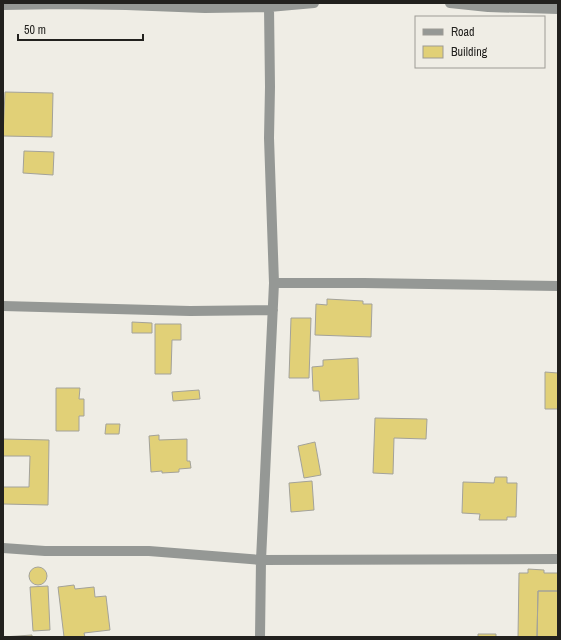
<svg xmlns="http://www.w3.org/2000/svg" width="561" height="640" viewBox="0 0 561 640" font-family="'Archivo Narrow',sans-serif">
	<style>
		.building { fill: #e1d077; stroke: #a3a29a }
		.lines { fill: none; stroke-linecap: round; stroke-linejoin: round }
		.minor { stroke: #959895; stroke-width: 10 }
	</style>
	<rect width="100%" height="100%" fill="#efede5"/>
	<!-- building -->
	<path class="building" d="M 5,92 L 53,93 L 52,137 L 3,136 Z
		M 24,151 L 54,152 L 53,175 L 23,173 Z
		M 327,299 L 363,301 L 363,304 L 372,304 L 371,337 L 315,335 L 316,304 L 327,305 Z
		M 291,318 L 311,318 L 309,378 L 289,378 Z
		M 132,322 L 152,323 L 152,333 L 132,333 Z
		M 155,324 L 181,324 L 181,340 L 172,340 L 171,374 L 155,374 Z
		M 358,358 L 359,399 L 320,401 L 319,391 L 313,391 L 312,367 L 323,366 L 323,360 Z
		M 545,372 L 558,373 L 558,409 L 545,409 Z
		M 56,388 L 80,388 L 79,399 L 84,399 L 84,416 L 79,416 L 79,431 L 56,431 Z
		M 199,390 L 200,399 L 173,401 L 172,392 Z
		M 375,418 L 427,419 L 426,439 L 394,438 L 393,474 L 373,473 Z
		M 106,424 L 120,424 L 119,434 L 105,434 Z
		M 159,435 L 159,440 L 187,439 L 187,461 L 190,461 L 191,468 L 179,469 L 179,472 L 162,473 L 162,471 L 151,472 L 149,436 Z
		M 3,439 L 49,440 L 48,505 L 3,504 L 3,487 L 29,487 L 30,456 L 3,456 Z
		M 315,442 L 321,475 L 304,478 L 298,446 Z
		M 495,477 L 507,477 L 507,483 L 517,483 L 516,517 L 507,517 L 507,520 L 479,520 L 480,514 L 462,513 L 463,482 L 494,483 Z
		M 312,481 L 314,510 L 291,512 L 289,483 Z
		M29 576a9 9 0 1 1 18 0a9 9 0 1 1-18 0Z
		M 528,569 L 544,570 L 544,573 L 558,573 L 558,591 L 538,591 L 537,637 L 518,637 L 519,573 L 528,573 Z
		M 74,585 L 75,589 L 94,587 L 95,597 L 106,596 L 110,630 L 84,633 L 85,637 L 64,637 L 58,587 Z
		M 48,586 L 50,630 L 33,631 L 30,587 Z
		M 538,591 L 558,591 L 558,637 L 537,637 Z
		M 478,634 L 496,634 L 496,637 L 478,637 Z
		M 32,635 L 32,637 L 3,637 Z"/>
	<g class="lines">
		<!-- minor -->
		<path class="minor" d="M 450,3 L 488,7 L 558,9
			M 3,5 L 63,4 L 126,5 L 205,8 L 269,7
			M 274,283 L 364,283 L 558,286
			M 3,306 L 190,311 L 273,310
			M 3,548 L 45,551 L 149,551 L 261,560 L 558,559
			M 260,637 L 261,560 L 274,283 L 269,138 L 270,87 L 269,7 L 314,3"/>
	</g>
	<!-- border -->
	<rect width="561" height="640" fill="none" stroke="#22211e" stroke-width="8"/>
	<!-- legend -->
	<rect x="415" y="16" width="130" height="52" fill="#efede5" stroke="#9d9b95"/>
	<rect x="423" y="29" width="20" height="6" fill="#959895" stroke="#9d9b95"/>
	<text x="451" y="36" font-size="12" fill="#22211e">Road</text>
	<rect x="423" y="46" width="20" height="12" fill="#e1d077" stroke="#9d9b95"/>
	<text x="451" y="56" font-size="12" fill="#22211e">Building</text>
	<!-- scale -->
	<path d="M18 34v6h125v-6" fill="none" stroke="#22211e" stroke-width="2"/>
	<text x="24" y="34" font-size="12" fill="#22211e" stroke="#efede5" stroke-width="3" paint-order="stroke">50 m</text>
</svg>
